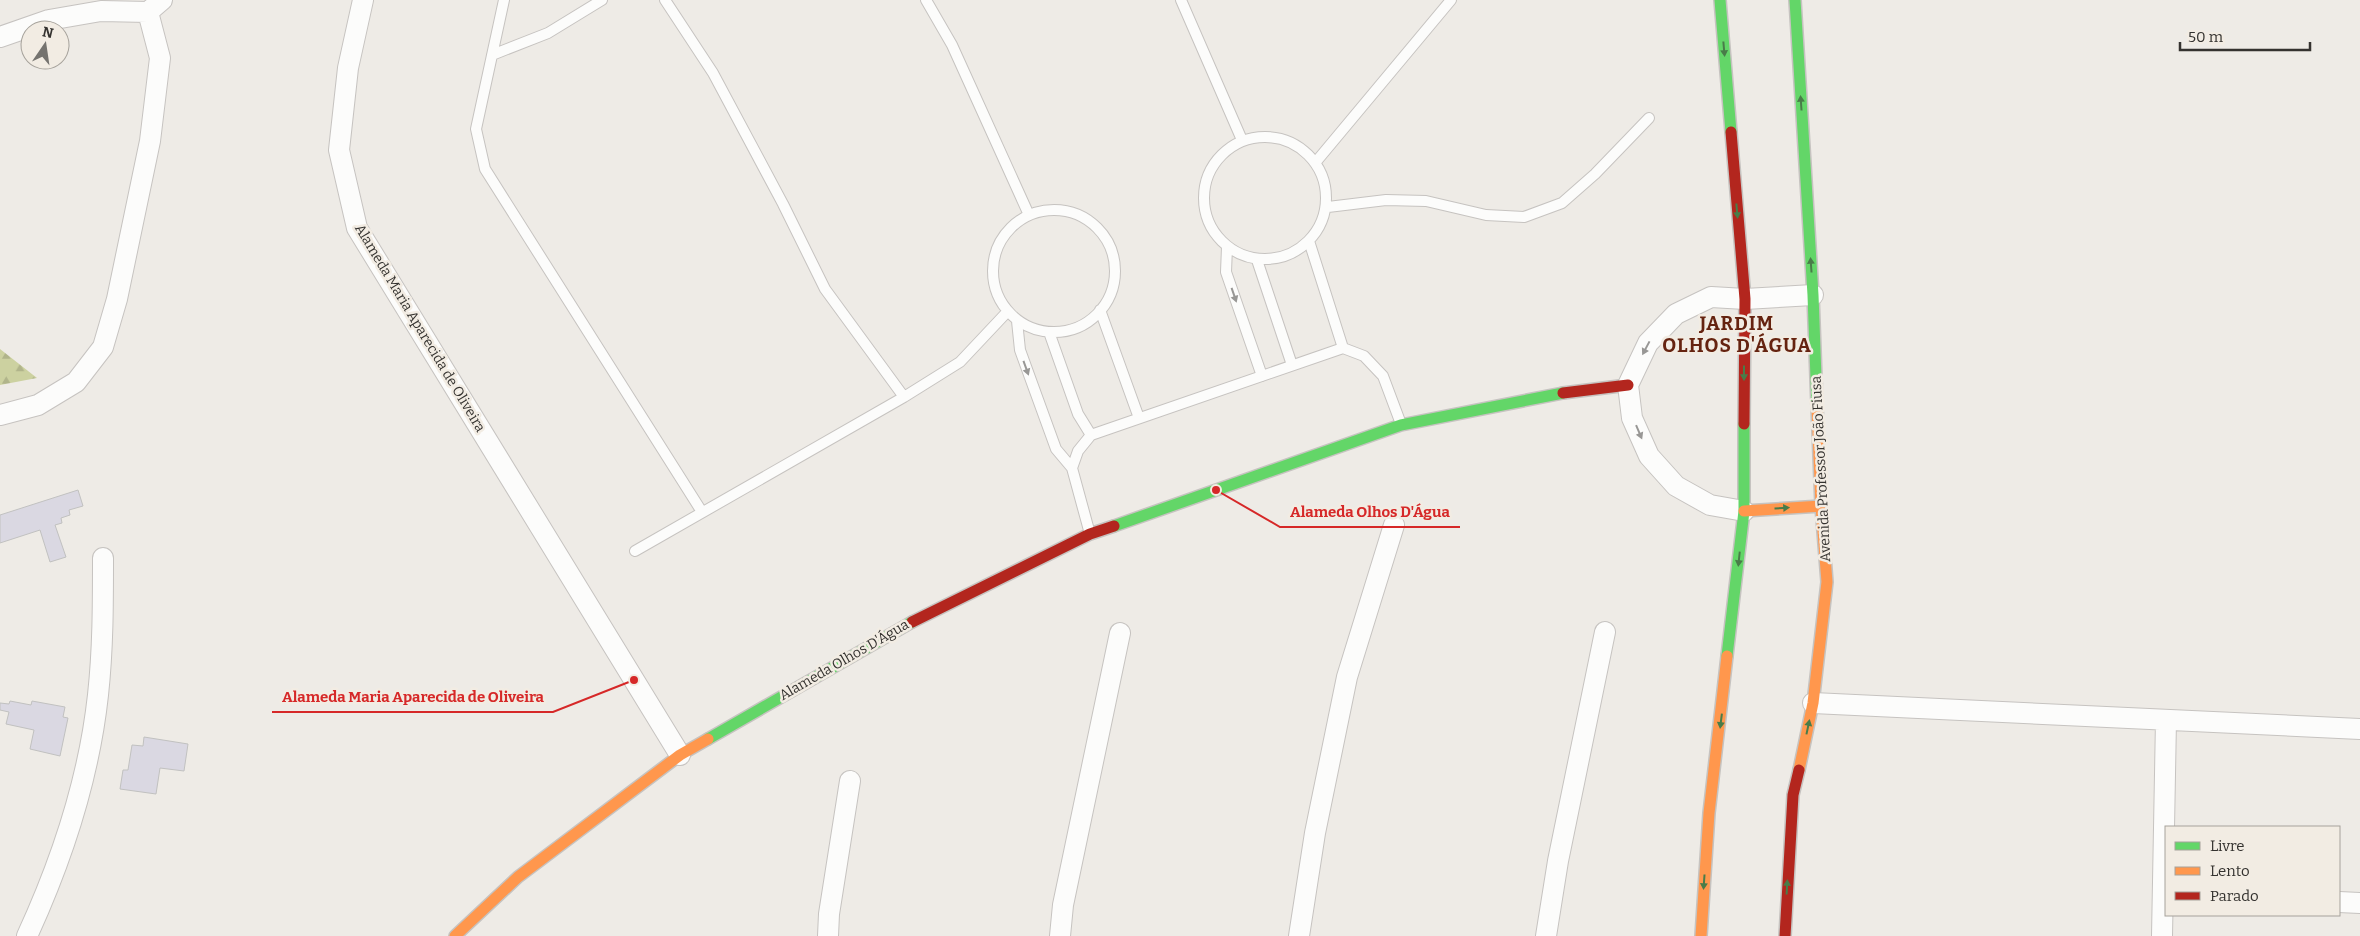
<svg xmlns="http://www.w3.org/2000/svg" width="2360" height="936" viewBox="0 0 2360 936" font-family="Bitter,serif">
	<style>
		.forest { fill: url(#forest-firs) }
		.building { fill: #dad8e2; stroke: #c1c1c0 }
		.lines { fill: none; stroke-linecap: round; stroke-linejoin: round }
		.lane-casing { stroke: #c6c3c0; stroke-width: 12 }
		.street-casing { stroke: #c6c3c0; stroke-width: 22 }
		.fast-casing { stroke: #c6c3c0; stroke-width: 14 }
		.slow-casing { stroke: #c6c3c0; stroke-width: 14 }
		.jam-casing { stroke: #c6c3c0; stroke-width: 14 }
		.lane { stroke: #fcfcfb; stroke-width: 10 }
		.street { stroke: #fcfcfb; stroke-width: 20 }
		.fast { stroke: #63d668; stroke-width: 11 }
		.slow { stroke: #ff974d; stroke-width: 11 }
		.jam { stroke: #b3261e; stroke-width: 11 }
		.oneway { fill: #497c49 }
		.oneway2 { fill: #989795 }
		.labels { text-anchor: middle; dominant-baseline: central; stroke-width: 5; stroke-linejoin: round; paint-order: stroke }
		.street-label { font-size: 14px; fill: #34322f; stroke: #f2ece3 }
		.district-label { font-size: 19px; font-weight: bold; letter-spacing: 1px; fill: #652310; stroke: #f2ece3 }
		.leader { fill: none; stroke: #d62828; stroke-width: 2 }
		.callout-dot { fill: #d62828; stroke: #f2ece3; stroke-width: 2 }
		.callout-label { font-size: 15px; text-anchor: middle; font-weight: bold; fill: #d62828; stroke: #f2ece3; stroke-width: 5; stroke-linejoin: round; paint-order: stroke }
	</style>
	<defs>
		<pattern id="forest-firs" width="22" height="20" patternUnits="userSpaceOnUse" patternTransform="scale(1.25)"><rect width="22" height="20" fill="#ccd1a0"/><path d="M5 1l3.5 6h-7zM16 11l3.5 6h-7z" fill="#b0b48a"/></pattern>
	</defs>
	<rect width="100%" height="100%" fill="#eeebe6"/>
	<!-- forest -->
	<path class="forest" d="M 0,349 L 37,378 L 0,385 Z"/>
	<!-- building -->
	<path class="building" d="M 78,490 L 83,506 L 69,510 L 70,515 L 61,518 L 62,523 L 55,525 L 66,557 L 50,562 L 40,530 L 0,543 L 0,515 Z
		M 10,701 L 31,705 L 32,701 L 65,707 L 63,717 L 68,718 L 60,756 L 30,749 L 34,730 L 6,724 L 9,712 L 0,710 L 0,703 L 9,704 Z
		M 144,737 L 188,744 L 184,771 L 160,768 L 156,794 L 120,789 L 123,770 L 128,770 L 132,745 L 143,746 Z"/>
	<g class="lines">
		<!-- lane casing -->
		<g class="lane-casing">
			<path id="lane" d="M 504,0 L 476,129 L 485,169 L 702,512
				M 665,0 L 713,73 L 783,204 L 825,289 L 904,397
				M 926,0 L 952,45 L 1029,215
				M 1181,0 L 1242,140
				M 492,55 L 548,33 L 602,0
				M1204 198a61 61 0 1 1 122 0a61 61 0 1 1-122 0Z
				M 1315,163 L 1451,0
				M 1328,207 L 1386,200 L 1426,201 L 1486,215 L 1524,217 L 1562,203 L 1595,174 L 1649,118
				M993 271a61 61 0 1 1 122 0a61 61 0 1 1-122 0Z
				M 1309,241 L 1343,348
				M 1227,247 L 1226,272 L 1262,376
				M 1257,260 L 1292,365
				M 1100,310 L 1139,418
				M 1017,321 L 1020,350 L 1056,449 L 1072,468
				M 1049,332 L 1078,414 L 1091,435
				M 1090,534 L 1072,468 L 1078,451 L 1091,435 L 1343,348 L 1364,356 L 1383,376 L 1401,424
				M 635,551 L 904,397 L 960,362 L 1008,311"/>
		</g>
		<!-- street casing -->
		<g class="street-casing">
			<path id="street" d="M 363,0 L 348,68 L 339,150 L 357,228 L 680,755
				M 0,37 L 49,20 L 101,11 L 148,12 L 162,0
				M 0,415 L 38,405 L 76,382 L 103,347 L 117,299 L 150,141 L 160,58 L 148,12
				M 1744,511 L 1710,505 L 1676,486 L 1649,456 L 1632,418 L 1628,385 L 1648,343 L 1676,314 L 1711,297 L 1745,299 L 1813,295
				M 1813,703 L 2360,729
				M 2339,902 L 2360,903
				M 27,936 C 62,860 89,778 98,695 C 103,649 103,604 103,558
				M 828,936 L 829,914 L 850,781
				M 1060,936 L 1063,905 L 1120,633
				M 1299,936 L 1315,833 L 1347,677 L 1394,525
				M 1546,936 L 1558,861 L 1605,632
				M 2162,936 L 2166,720"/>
		</g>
		<!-- fast casing -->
		<g class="fast-casing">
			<path id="fast" d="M 1720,0 L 1731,132
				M 1795,0 L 1813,295 L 1817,406
				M 1114,526 L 1401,425 L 1563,393
				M 1727,656 L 1744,511 L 1744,424
				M 708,739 L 912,622"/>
		</g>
		<!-- slow casing -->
		<g class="slow-casing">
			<path id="slow" d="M 1744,511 L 1821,506
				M 1799,770 L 1813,703 L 1827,582 L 1821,506 L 1817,406
				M 455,936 L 518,877 L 680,755 L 708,739
				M 1701,936 L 1709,813 L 1727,656"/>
		</g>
		<!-- jam casing -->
		<g class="jam-casing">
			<path id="jam" d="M 1731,132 L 1745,299 L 1744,424
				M 1563,393 L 1628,385
				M 912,622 L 1090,534 L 1114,526
				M 1785,936 L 1793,795 L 1799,770"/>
		</g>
		<!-- lane -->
		<use href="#lane" class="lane"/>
		<!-- street -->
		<use href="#street" class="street"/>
		<!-- fast -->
		<use href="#fast" class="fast"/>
		<!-- slow -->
		<use href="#slow" class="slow"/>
		<!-- jam -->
		<use href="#jam" class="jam"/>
	</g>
	<!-- one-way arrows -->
	<defs><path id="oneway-solid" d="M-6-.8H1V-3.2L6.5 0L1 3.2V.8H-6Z" transform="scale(1.25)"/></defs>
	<g class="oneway">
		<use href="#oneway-solid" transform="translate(1724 49) rotate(85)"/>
		<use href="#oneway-solid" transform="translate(1801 103) rotate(-94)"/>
		<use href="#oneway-solid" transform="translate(1737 211) rotate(85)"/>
		<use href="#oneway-solid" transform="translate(1811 265) rotate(-94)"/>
		<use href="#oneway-solid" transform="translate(1744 373) rotate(90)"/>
		<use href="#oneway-solid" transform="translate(1782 508) rotate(-4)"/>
		<use href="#oneway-solid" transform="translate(1739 559) rotate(96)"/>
		<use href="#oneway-solid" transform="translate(1721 721) rotate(97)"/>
		<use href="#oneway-solid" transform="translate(1808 727) rotate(-78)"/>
		<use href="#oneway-solid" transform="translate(1704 882) rotate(94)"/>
		<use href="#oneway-solid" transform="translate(1787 887) rotate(-87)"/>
	</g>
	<g class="oneway2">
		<use href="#oneway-solid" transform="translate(1234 295) rotate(71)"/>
		<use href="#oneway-solid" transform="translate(1646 348) rotate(118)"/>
		<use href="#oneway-solid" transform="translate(1026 368) rotate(70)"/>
		<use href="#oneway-solid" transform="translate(1639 432) rotate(67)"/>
	</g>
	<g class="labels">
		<!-- street labels -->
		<g class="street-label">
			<text transform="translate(420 328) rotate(59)">Alameda Maria Aparecida de Oliveira</text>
			<text transform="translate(1821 469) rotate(-93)">Avenida Professor João Fiusa</text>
			<text transform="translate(844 660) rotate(-30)">Alameda Olhos D'Água</text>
		</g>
		<!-- district labels -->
		<g class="district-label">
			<text x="1737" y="323">JARDIM<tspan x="1737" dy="22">OLHOS D'ÁGUA</tspan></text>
		</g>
	</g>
	<!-- callouts -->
	<path class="leader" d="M1216 490L1280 527H1460M634 680L553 712H272"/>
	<g class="callout-dot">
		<circle cx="1216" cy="490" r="5"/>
		<circle cx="634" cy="680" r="5"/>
	</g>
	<g class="callout-label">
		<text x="1370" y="517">Alameda Olhos D'Água</text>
		<text x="413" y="702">Alameda Maria Aparecida de Oliveira</text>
	</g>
	<!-- legend -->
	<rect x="2165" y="826" width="175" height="90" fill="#f2ece3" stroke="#a6a29b"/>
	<rect x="2175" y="842" width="25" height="8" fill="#63d668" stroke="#a6a29b"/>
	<text x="2210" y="851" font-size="15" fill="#34322f">Livre</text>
	<rect x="2175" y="867" width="25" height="8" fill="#ff974d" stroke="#a6a29b"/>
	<text x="2210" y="876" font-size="15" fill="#34322f">Lento</text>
	<rect x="2175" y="892" width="25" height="8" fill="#b3261e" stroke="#a6a29b"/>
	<text x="2210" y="901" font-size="15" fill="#34322f">Parado</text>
	<!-- north arrow -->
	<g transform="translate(45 45) rotate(13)"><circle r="24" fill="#f2ece3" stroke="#a6a29b"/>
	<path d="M0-4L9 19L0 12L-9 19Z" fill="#75736f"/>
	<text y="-8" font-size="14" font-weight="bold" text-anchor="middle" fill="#34322f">N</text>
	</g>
	<!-- scale -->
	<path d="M2180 42v8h130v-8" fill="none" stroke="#34322f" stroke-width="2.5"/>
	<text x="2188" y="42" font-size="15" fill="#34322f" stroke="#f2ece3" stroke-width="4" paint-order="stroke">50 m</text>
</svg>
